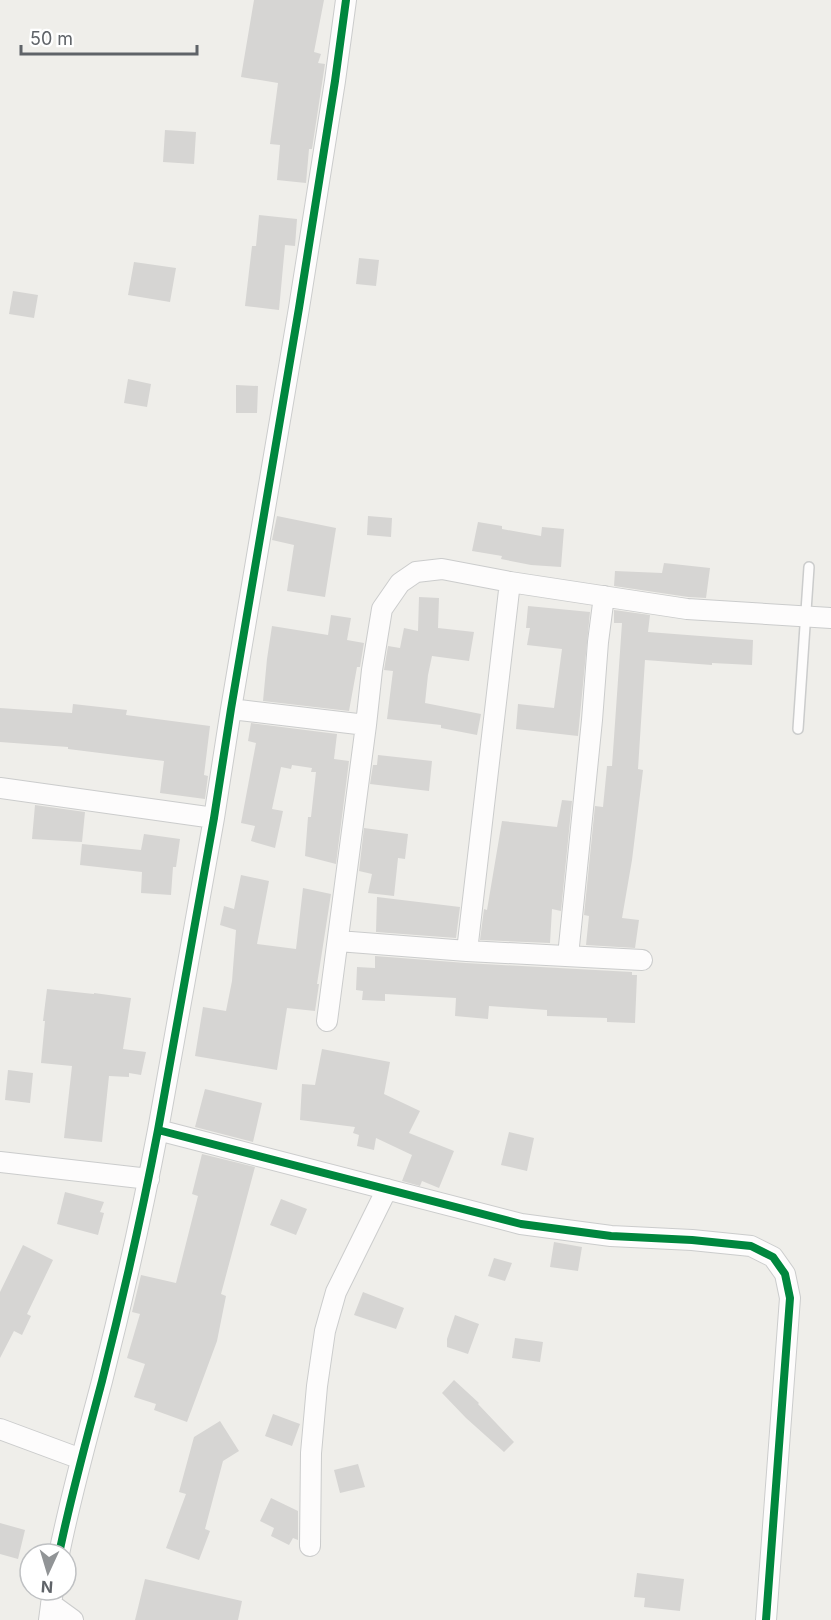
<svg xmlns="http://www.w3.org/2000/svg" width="831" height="1620" viewBox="0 0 831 1620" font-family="Inter,sans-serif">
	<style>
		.building { fill: #d6d5d3 }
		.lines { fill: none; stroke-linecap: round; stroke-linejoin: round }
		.service-casing { stroke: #cbcccc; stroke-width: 12 }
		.minor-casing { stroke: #cbcccc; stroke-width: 22 }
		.service { stroke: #fdfcfc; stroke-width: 9 }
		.minor { stroke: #fdfcfc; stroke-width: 20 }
		.cycleway-casing { stroke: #fff; stroke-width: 11 }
		.cycleway { stroke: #00873e; stroke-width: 8 }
	</style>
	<rect width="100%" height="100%" fill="#efeeea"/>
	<!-- building -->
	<path class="building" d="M 254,0 L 324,0 L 314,52 L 321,54 L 318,63 L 325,64 L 312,149 L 309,149 L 306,183 L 277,180 L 280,145 L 270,144 L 278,83 L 241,77 Z
		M 165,130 L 196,132 L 194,164 L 163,162 Z
		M 259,215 L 297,219 L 295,246 L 285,245 L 279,310 L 245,306 L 252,246 L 256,246 Z
		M 359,258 L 379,260 L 376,286 L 356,284 Z
		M 134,262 L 176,268 L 170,302 L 128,295 Z
		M 13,291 L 38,295 L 34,318 L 9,314 Z
		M 128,379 L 151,384 L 147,407 L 124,403 Z
		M 236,385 L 258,386 L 257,413 L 236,413 Z
		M 277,516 L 336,528 L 325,597 L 287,591 L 294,545 L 272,540 Z
		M 368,516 L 392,518 L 391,537 L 367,535 Z
		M 478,522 L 502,526 L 502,529 L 541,536 L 542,527 L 564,529 L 561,567 L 531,565 L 501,559 L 502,556 L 472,551 Z
		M 664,563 L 710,568 L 706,598 L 688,597 L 614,586 L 615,571 L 662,573 Z
		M 419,597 L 439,598 L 438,628 L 474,632 L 469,661 L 432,656 L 428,675 L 425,703 L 481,714 L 477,735 L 441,728 L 441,725 L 387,719 L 393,671 L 384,670 L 388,646 L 400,648 L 404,628 L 418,631 Z
		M 528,606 L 590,612 L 578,736 L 516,729 L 518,704 L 554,708 L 562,649 L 527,645 L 530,628 L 526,628 Z
		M 614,610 L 650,615 L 648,632 L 753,640 L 752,665 L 712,663 L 712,665 L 645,660 L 638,769 L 643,770 L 632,860 L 622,918 L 639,920 L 635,948 L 586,945 L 589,916 L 584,915 L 595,806 L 603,807 L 607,766 L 612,766 L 622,623 L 614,623 Z
		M 331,615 L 351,618 L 347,640 L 364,643 L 360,667 L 357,667 L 349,711 L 263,701 L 267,659 L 272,626 L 328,635 Z
		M 73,704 L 127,710 L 126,715 L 210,726 L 204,775 L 208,776 L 205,799 L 160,793 L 164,761 L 68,749 L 68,747 L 0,742 L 0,708 L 72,713 Z
		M 251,723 L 337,734 L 334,759 L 349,761 L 336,864 L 305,856 L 308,817 L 311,817 L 316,772 L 311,772 L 312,768 L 292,765 L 291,769 L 281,767 L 272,809 L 283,811 L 275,848 L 251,841 L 255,826 L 241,823 L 256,743 L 248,741 Z
		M 378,755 L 432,761 L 429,791 L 370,784 L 373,765 L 377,765 Z
		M 562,800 L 572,801 L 561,911 L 552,909 L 550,943 L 480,940 L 484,909 L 487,910 L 502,821 L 557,827 Z
		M 35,805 L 85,812 L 82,842 L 32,839 Z
		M 364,828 L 408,834 L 405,859 L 398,858 L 394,896 L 368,893 L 372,874 L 359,871 Z
		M 144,834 L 180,839 L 176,867 L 173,867 L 171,895 L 141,893 L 142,872 L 80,865 L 82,844 L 141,850 Z
		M 241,875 L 269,881 L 257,944 L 296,949 L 303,888 L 331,894 L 317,984 L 319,984 L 315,1011 L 287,1008 L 277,1070 L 195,1056 L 203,1007 L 226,1011 L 232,981 L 236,930 L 220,925 L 224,906 L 234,909 Z
		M 377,897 L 460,907 L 456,938 L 376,932 Z
		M 375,956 L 466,963 L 632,972 L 632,975 L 637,975 L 635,1023 L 607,1022 L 607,1018 L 547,1016 L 547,1010 L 489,1006 L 488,1019 L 455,1016 L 456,998 L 385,994 L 385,1001 L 362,1000 L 363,991 L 356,990 L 357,967 L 375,968 Z
		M 47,989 L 94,994 L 94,993 L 131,998 L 123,1049 L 146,1052 L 141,1075 L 129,1073 L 129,1077 L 109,1076 L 102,1142 L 64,1138 L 72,1066 L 41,1063 L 45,1021 L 43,1021 Z
		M 322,1049 L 390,1062 L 384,1094 L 420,1111 L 409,1133 L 454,1151 L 439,1188 L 422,1181 L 420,1186 L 402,1181 L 412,1155 L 376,1138 L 374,1150 L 357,1146 L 359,1135 L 353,1133 L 355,1127 L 300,1120 L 302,1084 L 315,1085 Z
		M 8,1070 L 33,1073 L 30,1103 L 5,1100 Z
		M 205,1089 L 262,1103 L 253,1142 L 195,1127 Z
		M 509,1132 L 534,1138 L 527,1171 L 501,1165 Z
		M 202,1154 L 255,1167 L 221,1294 L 226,1296 L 217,1341 L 187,1422 L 154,1410 L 156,1404 L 134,1397 L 145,1364 L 127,1358 L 140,1314 L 132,1312 L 141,1275 L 176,1283 L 198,1196 L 192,1194 Z
		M 65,1192 L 104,1202 L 100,1212 L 104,1213 L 98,1235 L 57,1224 Z
		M 281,1199 L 307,1209 L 296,1235 L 270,1225 Z
		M 554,1242 L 582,1247 L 578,1271 L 550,1267 Z
		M 23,1245 L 53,1260 L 27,1314 L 31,1316 L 22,1335 L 14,1331 L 0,1358 L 0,1292 Z
		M 494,1258 L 512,1263 L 505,1281 L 488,1276 Z
		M 363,1292 L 404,1308 L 396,1329 L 354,1315 Z
		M 455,1315 L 479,1324 L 468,1354 L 447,1347 L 447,1339 Z
		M 515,1338 L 543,1342 L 540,1362 L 512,1358 Z
		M 454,1380 L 479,1403 L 478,1404 L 514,1442 L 504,1452 L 466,1418 L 442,1393 Z
		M 273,1414 L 300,1424 L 292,1446 L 265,1436 Z
		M 220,1421 L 239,1451 L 223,1461 L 205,1529 L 210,1531 L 199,1560 L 166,1548 L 186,1494 L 179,1492 L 194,1437 Z
		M 358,1464 L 365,1487 L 340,1493 L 334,1470 Z
		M 271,1498 L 298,1511 L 298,1540 L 293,1538 L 289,1545 L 271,1536 L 274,1528 L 260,1521 Z
		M 0,1523 L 25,1530 L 18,1559 L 0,1554 Z
		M 637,1573 L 684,1579 L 680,1611 L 644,1607 L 645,1598 L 634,1597 Z
		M 145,1579 L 242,1601 L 238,1620 L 135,1620 Z"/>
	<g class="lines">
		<!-- service casing -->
		<g class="service-casing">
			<path id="service" d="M 798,729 L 809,567"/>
		</g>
		<!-- minor casing -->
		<g class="minor-casing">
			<path id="minor" d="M 231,709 L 366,725
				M 0,788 L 214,818
				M 338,941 L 467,951 L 642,960
				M 467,951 L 510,582
				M 568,956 L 592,720 L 598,642 L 604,596
				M 327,1021 L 366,725 L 372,670 L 382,609 L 400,583 L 416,572 L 442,569 L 510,582 L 687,609 L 831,618
				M 158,1130 L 521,1224 L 611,1236 L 692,1240 L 751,1246 L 773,1257 L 785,1274 L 790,1298 L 766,1620
				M 0,1162 L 149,1179
				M 0,1429 L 81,1459
				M 310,1546 L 311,1453 L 317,1386 L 325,1331 L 336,1292 L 387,1189
				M 59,1554 C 71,1495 87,1438 102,1381 C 123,1298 142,1214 158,1130 L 214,818 L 231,709 L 299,308 L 335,81 L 346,0
				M 51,1604 L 73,1620
				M 49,1620 L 53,1590"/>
		</g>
		<!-- service -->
		<use href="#service" class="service"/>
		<!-- minor -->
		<use href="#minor" class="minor"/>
		<!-- cycleway casing -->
		<g class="cycleway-casing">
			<path id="cycleway" d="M 158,1130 L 521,1224 L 611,1236 L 692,1240 L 751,1246 L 773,1257 L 785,1274 L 790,1298 L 766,1620
				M 59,1554 C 71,1495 87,1438 102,1381 C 123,1298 142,1214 158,1130 L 214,818 L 231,709 L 299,308 L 335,81 L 346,0"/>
		</g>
		<!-- cycleway -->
		<use href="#cycleway" class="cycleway"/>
	</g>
	<!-- north arrow -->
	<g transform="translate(48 1572) rotate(184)"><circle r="28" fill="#ffffff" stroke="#bfc1c3" stroke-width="1.5"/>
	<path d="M0-4.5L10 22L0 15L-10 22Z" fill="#919496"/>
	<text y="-9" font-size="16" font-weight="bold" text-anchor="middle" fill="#5f6368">N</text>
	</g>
	<!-- scale -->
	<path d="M21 45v9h176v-9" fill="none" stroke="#5f6368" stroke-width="3"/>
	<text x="30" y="45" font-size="18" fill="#5f6368" stroke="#ffffff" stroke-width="4.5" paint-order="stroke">50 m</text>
</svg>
